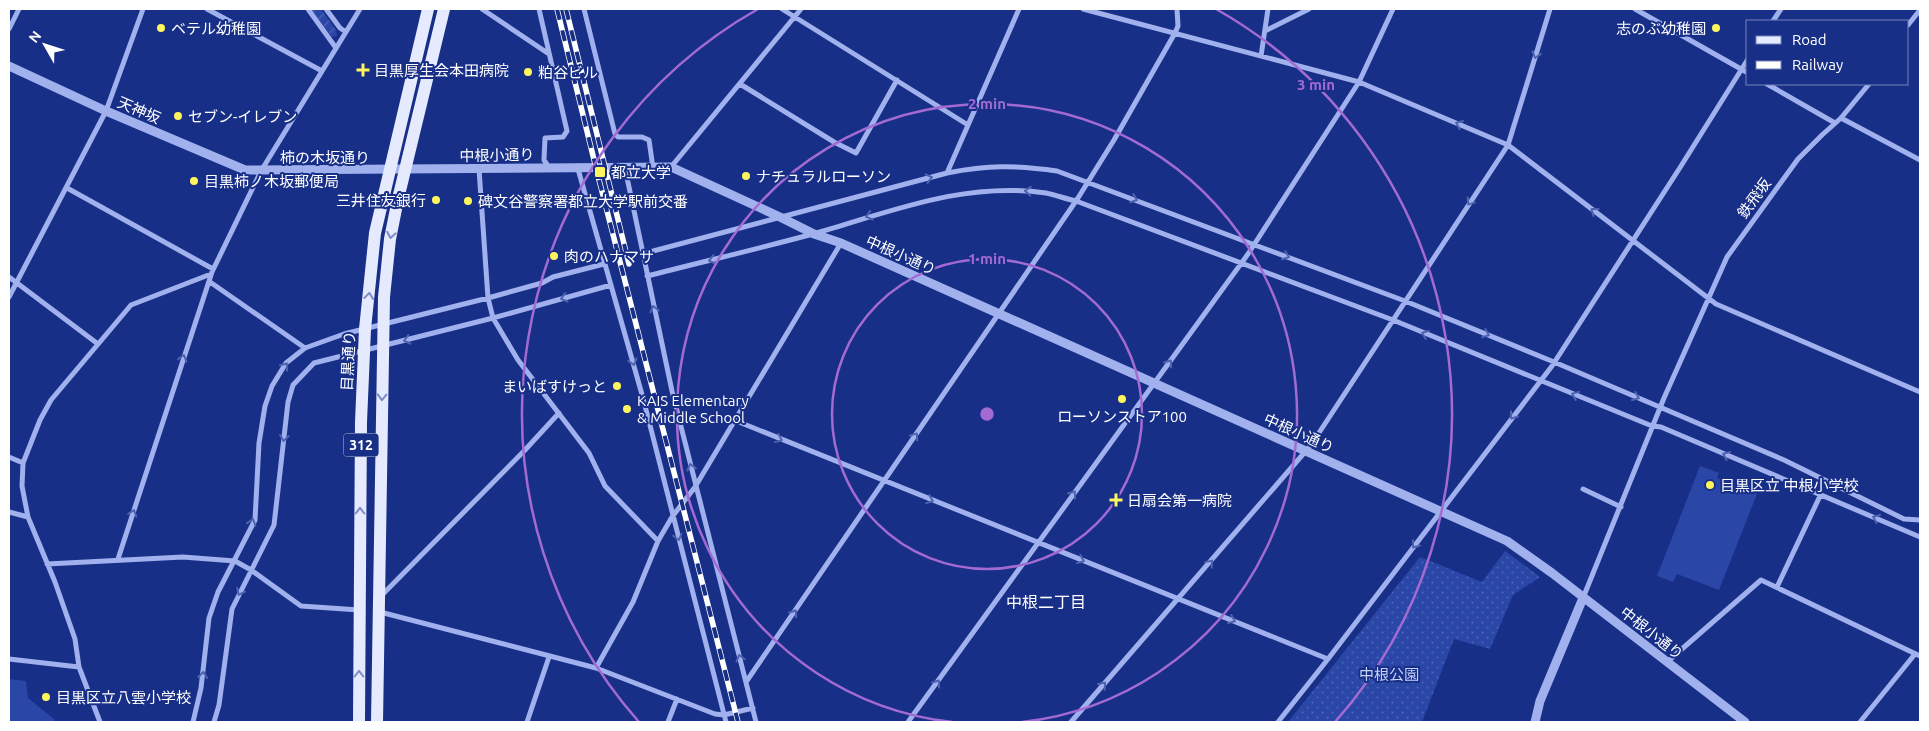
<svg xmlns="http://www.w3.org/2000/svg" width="1929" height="731" viewBox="0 0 1929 731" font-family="Ubuntu,'Noto Sans JP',sans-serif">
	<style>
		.grass { fill: url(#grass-dots) }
		.garden { fill: url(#garden-furrows) }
		.pitch { fill: #2a46a7 }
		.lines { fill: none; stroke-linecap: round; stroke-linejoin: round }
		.minor { stroke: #a0b1ed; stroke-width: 5 }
		.tertiary { stroke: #a0b1ed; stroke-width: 9 }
		.primary { stroke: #e6eaff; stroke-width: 12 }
		.rail-casing { stroke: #fff; stroke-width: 5.5 }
		.rail { stroke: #182f88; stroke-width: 4; stroke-dasharray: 11; stroke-linecap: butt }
		.oneway { stroke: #4e63b0 }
		.oneway2 { stroke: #7f8cc4 }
		.ring { fill: none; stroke: #a36bd2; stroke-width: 2.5 }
		.poi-dot { fill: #fff55c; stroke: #182f88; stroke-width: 2 }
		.labels { text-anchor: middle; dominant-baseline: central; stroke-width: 4; stroke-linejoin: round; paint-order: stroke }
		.shield { fill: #182f88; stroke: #bac1db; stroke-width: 1 }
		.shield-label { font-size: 14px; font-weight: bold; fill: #fff }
		.poi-label { font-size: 15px; fill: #fff; stroke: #182f88; text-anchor: start }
		.street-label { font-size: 15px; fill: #fff; stroke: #182f88 }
		.park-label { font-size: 15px; fill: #c5d1fa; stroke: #182f88 }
		.neighbourhood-label { font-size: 16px; fill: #fff; stroke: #182f88 }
		.centre { fill: #a36bd2; stroke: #182f88; stroke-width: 2.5 }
		.ring-label { font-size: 15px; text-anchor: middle; font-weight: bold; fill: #a36bd2; stroke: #182f88; stroke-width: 4; stroke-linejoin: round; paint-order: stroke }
	</style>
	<defs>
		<pattern id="grass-dots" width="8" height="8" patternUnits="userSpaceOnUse" patternTransform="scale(1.25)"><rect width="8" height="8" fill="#2a46a7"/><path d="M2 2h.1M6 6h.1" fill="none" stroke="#4a62b4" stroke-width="1.8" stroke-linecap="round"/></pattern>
		<pattern id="garden-furrows" width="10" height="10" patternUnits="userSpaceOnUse" patternTransform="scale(1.25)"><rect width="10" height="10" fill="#2a46a7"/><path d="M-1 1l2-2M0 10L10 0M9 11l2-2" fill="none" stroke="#4a62b4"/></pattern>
	</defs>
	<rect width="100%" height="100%" fill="#182f88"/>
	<!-- grass -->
	<path class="grass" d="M 1505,551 L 1540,577 L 1513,595 L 1490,649 L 1454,639 L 1422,722 L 1288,722 L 1420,557 L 1482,582 Z"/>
	<!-- garden -->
	<path class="garden" d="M 311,9 L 321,9 L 336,30 L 337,36 L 332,37 Z"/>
	<!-- pitch -->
	<path class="pitch" d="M 1700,466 L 1719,473 L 1717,478 L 1757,494 L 1719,590 L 1677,574 L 1673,582 L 1657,576 Z
		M 9,679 L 26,681 L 28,698 L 54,719 L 55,722 L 9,722 Z"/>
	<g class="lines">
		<!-- minor -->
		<path class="minor" d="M 207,9 L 322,71
			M 308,9 L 336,48
			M 326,9 L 340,28 L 346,32
			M 482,9 L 549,54
			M 539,9 L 567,131 L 563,137 L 545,138 L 544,160 L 550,169
			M 584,9 L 615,134 L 618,137 L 642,137 L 649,140 L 653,168
			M 782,9 L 968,125
			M 1083,9 L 1359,82 L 1508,145 L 1716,304 L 1920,392
			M 1635,9 L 1748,73
			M 1773,21 L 1781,9
			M 1908,25 L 1920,10
			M 9,29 L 19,9
			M 1265,31 L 1309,9
			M 1261,56 L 1268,9
			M 740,84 L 834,142 L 856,153 L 897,80
			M 1767,84 L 1835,123
			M 1841,118 L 1920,160
			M 671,167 L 801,9
			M 625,168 L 672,391 L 756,722
			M 479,169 L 488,298 L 493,318 L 518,360 L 589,453 L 605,486 L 658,541
			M 578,169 L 643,398 L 726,722
			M 947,173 L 1019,9
			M 67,188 L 213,269 L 118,559
			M 642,254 L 947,173 C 988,165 1015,165 1057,171 L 1405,301 L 1554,362 L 1784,460 L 1904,519 L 1920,520
			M 647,276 C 702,262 757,249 813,234 C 890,212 964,181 1046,193 C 1056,195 1066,199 1076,201 L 1393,320 L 1652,426 L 1661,427 L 1920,537
			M 9,277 L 98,344
			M 210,282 L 305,348
			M 9,297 L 106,111 L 143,9
			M 734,420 L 1328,659
			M 9,457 L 23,463
			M 1583,489 L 1621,507
			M 9,512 L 28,517
			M 47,564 L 183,557 L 235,561 L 251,570 L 301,606 L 359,610
			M 1777,587 L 1820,496
			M 382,595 L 525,450 L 559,413
			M 1583,598 L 1664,398 L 1727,257 L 1798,159 L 1822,135 L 1841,118 L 1869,84
			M 380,612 L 596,668 L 715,714 L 724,715 L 753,708
			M 9,659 L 79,667
			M 1667,662 L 1761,580 L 1920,656
			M 596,668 L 633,602 L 658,541 L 672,517 L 695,487 L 841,243
			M 746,682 L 1078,198 L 1114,140 L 1175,33 L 1178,26 L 1177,9
			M 100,722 L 79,667 L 75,639 L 55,582 L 28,517 L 22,486 L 23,463 L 40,420 L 51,400 L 131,305 L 211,274 L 261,171 L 360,9
			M 193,722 L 201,688 L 209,618 L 218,592 L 255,520 L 259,443 L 265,406 L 272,386 L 286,363 L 305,348 L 344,334 L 488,298 L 542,283 L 553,277 L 604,264
			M 214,722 L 219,705 L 232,609 L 274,525 L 288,402 L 293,385 L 314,363 L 493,318 L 611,285
			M 527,722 L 549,657
			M 668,722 L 677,699
			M 908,722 L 1248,254 L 1359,82 L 1393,9
			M 1071,722 L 1311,445 L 1508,145 L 1550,9
			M 1278,722 L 1328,659 L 1552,366 L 1681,166 L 1748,59
			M 1860,722 L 1915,654"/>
		<!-- tertiary -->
		<path class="tertiary" d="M 9,66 L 106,111 L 245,170 L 671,167 L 780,217 L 814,234 L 841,243 L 1507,541 L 1552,573 L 1745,722
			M 1535,722 L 1540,701 L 1583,598"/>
		<!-- primary -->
		<path class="primary" d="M 359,722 L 361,422 L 365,329 L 375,233 L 428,9
			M 377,722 L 384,297 L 390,239 L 398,199 L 444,9"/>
		<!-- rail casing -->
		<g class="rail-casing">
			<path id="rail" d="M 557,9 L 597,172 L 738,722
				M 566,9 L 629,264"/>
		</g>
		<!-- rail -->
		<use href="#rail" class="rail"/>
	</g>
	<!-- one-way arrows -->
	<defs><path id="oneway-chevron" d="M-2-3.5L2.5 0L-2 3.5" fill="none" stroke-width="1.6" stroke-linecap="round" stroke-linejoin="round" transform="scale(1.25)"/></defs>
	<g class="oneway">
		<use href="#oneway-chevron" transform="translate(1536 55) rotate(107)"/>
		<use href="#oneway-chevron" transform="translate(1459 124) rotate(-157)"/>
		<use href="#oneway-chevron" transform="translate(929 178) rotate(-14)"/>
		<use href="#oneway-chevron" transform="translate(1028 191) rotate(-176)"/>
		<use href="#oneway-chevron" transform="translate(1134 199) rotate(21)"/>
		<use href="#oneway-chevron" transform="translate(1470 202) rotate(124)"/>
		<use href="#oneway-chevron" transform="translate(1594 211) rotate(-143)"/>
		<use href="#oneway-chevron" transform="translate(869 216) rotate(163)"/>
		<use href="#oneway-chevron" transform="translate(1286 256) rotate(21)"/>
		<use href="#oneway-chevron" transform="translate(712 260) rotate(166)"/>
		<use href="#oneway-chevron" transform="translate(564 298) rotate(164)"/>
		<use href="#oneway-chevron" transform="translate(654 309) rotate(-103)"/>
		<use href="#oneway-chevron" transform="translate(1425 334) rotate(-158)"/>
		<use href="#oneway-chevron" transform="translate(1486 334) rotate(22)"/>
		<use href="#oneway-chevron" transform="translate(407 340) rotate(166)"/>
		<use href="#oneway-chevron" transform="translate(183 358) rotate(-73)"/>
		<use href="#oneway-chevron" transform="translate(633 362) rotate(74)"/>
		<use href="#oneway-chevron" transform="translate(1169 363) rotate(-54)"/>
		<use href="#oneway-chevron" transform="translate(285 366) rotate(-52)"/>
		<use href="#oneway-chevron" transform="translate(1575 395) rotate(-158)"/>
		<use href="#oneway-chevron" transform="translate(1636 397) rotate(24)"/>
		<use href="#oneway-chevron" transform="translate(1513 416) rotate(127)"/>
		<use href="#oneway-chevron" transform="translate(915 436) rotate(-56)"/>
		<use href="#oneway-chevron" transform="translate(284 438) rotate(97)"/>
		<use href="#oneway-chevron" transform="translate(779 439) rotate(22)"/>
		<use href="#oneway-chevron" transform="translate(1726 455) rotate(-157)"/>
		<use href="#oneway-chevron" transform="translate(691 467) rotate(-104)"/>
		<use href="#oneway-chevron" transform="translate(1073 494) rotate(-54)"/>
		<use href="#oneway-chevron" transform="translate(930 500) rotate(22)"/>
		<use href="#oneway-chevron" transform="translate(133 513) rotate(-72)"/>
		<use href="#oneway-chevron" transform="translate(1876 518) rotate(-157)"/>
		<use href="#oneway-chevron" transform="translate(252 522) rotate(-73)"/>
		<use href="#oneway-chevron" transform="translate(678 537) rotate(75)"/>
		<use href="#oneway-chevron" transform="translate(1415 545) rotate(127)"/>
		<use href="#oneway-chevron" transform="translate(1081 560) rotate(22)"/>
		<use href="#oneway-chevron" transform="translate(1210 563) rotate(-50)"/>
		<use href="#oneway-chevron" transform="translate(240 592) rotate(116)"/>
		<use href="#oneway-chevron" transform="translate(794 613) rotate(-55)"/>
		<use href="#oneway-chevron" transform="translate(1232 620) rotate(22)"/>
		<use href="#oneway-chevron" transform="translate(740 658) rotate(-105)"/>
		<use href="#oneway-chevron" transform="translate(203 675) rotate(-84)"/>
		<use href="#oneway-chevron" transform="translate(937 683) rotate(-54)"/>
		<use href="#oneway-chevron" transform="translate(1103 685) rotate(-49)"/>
	</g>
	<g class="oneway2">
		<use href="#oneway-chevron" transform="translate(391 235) rotate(100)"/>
		<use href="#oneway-chevron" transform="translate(369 296) rotate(-84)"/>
		<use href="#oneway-chevron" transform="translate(382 397) rotate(91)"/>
		<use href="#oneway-chevron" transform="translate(360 511) rotate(-90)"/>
		<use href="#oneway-chevron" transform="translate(359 674) rotate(-90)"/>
	</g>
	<!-- distance rings -->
	<g class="ring">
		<circle cx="987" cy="414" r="155"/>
		<path d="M952 722A310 310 0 1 1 1022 722"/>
		<path d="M639 722A465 465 0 0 1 758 9M1216 9A465 465 0 0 1 1335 722"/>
	</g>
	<!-- markers -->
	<g class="poi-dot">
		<circle cx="161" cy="28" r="5"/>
		<circle cx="1716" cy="28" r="5"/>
		<path d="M360.5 62.5h5v5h5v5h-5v5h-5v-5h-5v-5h5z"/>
		<circle cx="528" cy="72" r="5"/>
		<circle cx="178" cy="116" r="5"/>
		<rect x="594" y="166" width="12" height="12" rx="2.5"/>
		<circle cx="746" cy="176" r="5"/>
		<circle cx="194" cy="181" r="5"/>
		<circle cx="436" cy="200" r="5"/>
		<circle cx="468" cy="201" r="5"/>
		<circle cx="554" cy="256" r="5"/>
		<circle cx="617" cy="386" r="5"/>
		<circle cx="1122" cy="399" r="5"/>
		<circle cx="627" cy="409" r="5"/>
		<circle cx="1710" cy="485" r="5"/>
		<path d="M1113.5 492.5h5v5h5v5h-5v5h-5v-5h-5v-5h5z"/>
		<circle cx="46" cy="697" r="5"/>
	</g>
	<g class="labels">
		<!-- shield labels -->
		<rect class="shield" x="343.5" y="433.5" width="35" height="23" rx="4"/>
		<g class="shield-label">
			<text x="361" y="445">312</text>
		</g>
		<!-- poi labels -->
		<g class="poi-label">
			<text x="171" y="28">ベテル幼稚園</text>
			<text x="1706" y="28" text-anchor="end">志のぶ幼稚園</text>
			<text x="374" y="70">目黒厚生会本田病院</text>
			<text x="538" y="72">粕谷ビル</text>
			<text x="188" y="116">セブン-イレブン</text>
			<text x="611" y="172">都立大学</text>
			<text x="756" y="176">ナチュラルローソン</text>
			<text x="204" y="181">目黒柿ノ木坂郵便局</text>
			<text x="426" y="200" text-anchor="end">三井住友銀行</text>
			<text x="478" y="201">碑文谷警察署都立大学駅前交番</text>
			<text x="564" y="256">肉のハナマサ</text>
			<text x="607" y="386" text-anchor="end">まいばすけっと</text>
			<text x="637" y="400">KAIS Elementary<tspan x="637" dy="17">&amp; Middle School</tspan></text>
			<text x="1122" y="416" text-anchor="middle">ローソンストア100</text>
			<text x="1720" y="485">目黒区立 中根小学校</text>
			<text x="1127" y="500">日扇会第一病院</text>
			<text x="56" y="697">目黒区立八雲小学校</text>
		</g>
		<!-- street labels -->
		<g class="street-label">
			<text transform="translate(139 110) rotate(23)">天神坂</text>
			<text transform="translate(497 155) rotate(-1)">中根小通り</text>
			<text x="325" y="157">柿の木坂通り</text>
			<text transform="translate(1754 198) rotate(-54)">鉄飛坂</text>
			<text transform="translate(901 255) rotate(24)">中根小通り</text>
			<text transform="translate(348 361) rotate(-87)">目黒通り</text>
			<text transform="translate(1299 433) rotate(24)">中根小通り</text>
			<text transform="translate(1652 633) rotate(38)">中根小通り</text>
		</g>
		<!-- park labels -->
		<g class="park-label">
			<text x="1389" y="674">中根公園</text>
		</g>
		<!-- neighbourhood labels -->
		<g class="neighbourhood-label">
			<text x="1046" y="602">中根二丁目</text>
		</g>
	</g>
	<circle cx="987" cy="414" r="8" class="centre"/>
	<g class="ring-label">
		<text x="1316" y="90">3 min</text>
		<text x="987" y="109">2 min</text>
		<text x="987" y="264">1 min</text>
	</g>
	<!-- border -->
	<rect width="1929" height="731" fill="none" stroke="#ffffff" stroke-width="20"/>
	<!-- legend -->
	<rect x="1746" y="20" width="162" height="65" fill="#182f88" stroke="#7482b8"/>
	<rect x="1756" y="36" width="25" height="8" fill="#e6eaff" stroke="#7482b8"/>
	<text x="1792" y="45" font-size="15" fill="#ffffff">Road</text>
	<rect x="1756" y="61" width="25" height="8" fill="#ffffff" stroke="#7482b8"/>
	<text x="1792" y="70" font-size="15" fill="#ffffff">Railway</text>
	<!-- north arrow -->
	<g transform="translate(45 45) rotate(309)" stroke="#182f88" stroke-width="4" paint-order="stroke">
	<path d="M0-4L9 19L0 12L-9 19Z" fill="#ffffff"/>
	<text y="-8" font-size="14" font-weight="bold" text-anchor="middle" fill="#ffffff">N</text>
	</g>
</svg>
